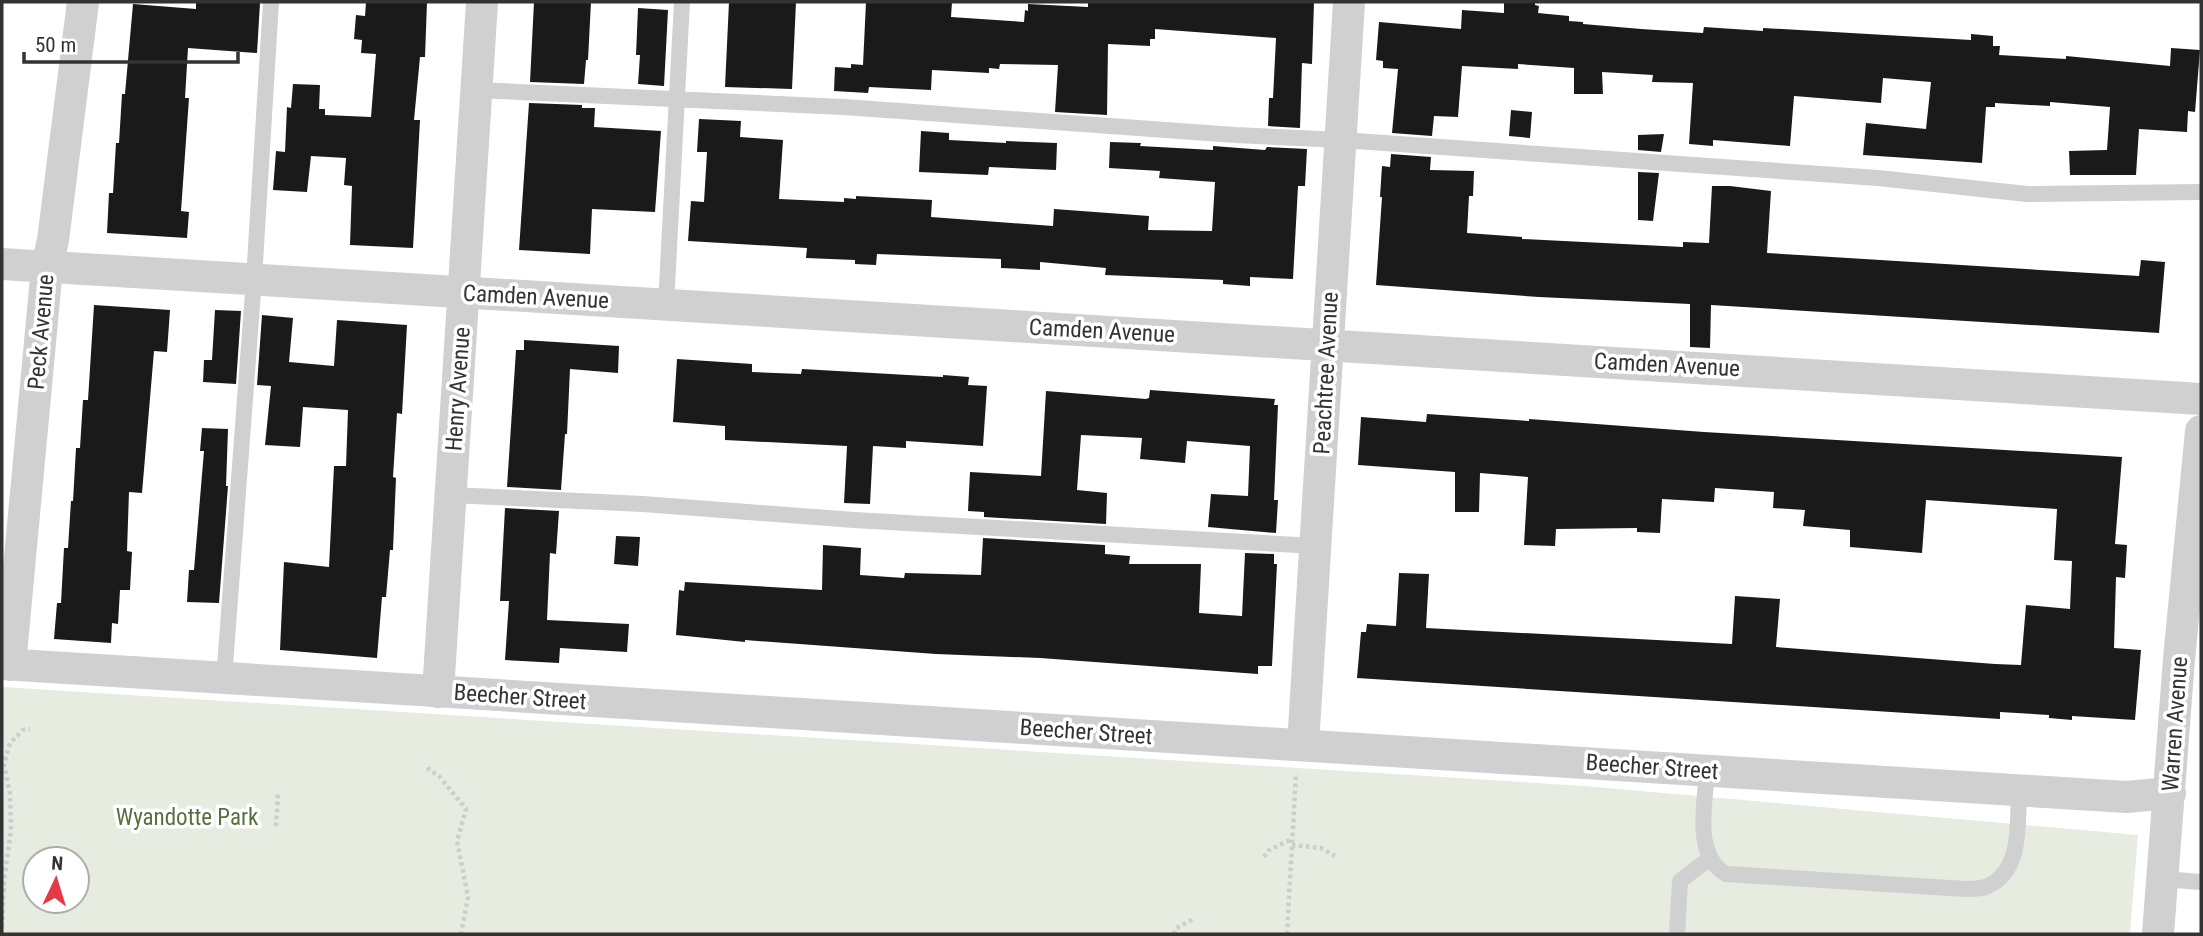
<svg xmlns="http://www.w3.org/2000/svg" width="2203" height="936" viewBox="0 0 2203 936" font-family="'Roboto Condensed',sans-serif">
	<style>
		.green { fill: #e6ecdf; fill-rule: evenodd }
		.building { fill: #1a1a1a }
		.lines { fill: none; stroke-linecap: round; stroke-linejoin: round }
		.path { stroke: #cdcdcd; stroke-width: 4.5; stroke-dasharray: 3.5 3.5; stroke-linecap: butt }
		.lane { stroke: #d0d0d0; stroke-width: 16 }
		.street { stroke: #d0d0d0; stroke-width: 32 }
		.labels { text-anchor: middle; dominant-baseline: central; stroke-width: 7; stroke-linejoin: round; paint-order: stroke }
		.street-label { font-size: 23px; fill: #333; stroke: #fff }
		.park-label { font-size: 23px; fill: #56703f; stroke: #fff }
	</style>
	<rect width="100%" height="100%" fill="#fff"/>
	<!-- green -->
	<path class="green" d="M 2,687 L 1584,786 L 2138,835 L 2130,934 L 2,934 ZM 35,859 L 77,859 L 77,901 L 35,901 Z"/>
	<!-- building -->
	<path class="building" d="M 196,2 L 260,3 L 257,53 L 188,48 L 185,98 L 189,98 L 181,211 L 189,212 L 187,238 L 107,233 L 109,193 L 113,193 L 116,143 L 119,143 L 122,94 L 125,94 L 133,4 L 196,9 Z
		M 366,2 L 427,2 L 425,57 L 420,57 L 414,120 L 420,120 L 413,248 L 350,245 L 352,186 L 344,185 L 346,158 L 311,156 L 307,192 L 273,190 L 276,151 L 285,152 L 287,107 L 291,108 L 293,84 L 320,85 L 319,109 L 325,109 L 325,115 L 371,117 L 376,54 L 361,53 L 362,40 L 354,39 L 356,15 L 365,16 Z
		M 534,2 L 591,2 L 588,60 L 586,60 L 584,84 L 530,82 Z
		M 729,2 L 796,2 L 792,89 L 725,87 Z
		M 866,2 L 952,2 L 951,17 L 1024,22 L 1025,10 L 1028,11 L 1028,4 L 1088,7 L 1088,2 L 1314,2 L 1312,64 L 1302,63 L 1300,128 L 1268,126 L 1269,98 L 1273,98 L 1276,38 L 1155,29 L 1155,39 L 1150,39 L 1150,46 L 1108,44 L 1107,115 L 1055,112 L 1058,65 L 1000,64 L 999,69 L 989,68 L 989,73 L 932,70 L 931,90 L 869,87 L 868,93 L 834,91 L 835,67 L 851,68 L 851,64 L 863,65 Z
		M 1504,2 L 1535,2 L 1535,5 L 1539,6 L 1538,13 L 1569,16 L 1569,21 L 1583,22 L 1583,24 L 1641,29 L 1703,33 L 1704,27 L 1763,31 L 1763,28 L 1971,40 L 1971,34 L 1993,36 L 1993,46 L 2000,46 L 1999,55 L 2066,59 L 2066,56 L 2170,66 L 2171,48 L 2200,50 L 2195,112 L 2188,111 L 2187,132 L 2139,129 L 2136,175 L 2070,175 L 2069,151 L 2107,150 L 2110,107 L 2050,102 L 2050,106 L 1995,103 L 1995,107 L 1986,107 L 1982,163 L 1863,155 L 1866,123 L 1926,129 L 1931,82 L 1883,78 L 1881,103 L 1794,96 L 1790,146 L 1713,140 L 1713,146 L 1689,144 L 1693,83 L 1652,82 L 1653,75 L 1602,72 L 1603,94 L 1574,94 L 1574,68 L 1518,64 L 1518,69 L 1462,66 L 1458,117 L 1434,116 L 1432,136 L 1392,133 L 1398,69 L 1383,68 L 1383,61 L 1376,60 L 1379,22 L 1461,29 L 1462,10 L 1504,13 Z
		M 638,8 L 668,10 L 664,86 L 638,84 L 640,55 L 636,55 Z
		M 529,103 L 582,105 L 582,108 L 595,108 L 594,127 L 661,131 L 655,212 L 592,209 L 590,254 L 519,250 Z
		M 1511,110 L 1532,112 L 1530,138 L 1509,136 Z
		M 699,119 L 741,121 L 740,137 L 783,140 L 779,199 L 844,202 L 844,198 L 856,199 L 856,196 L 932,200 L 931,217 L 1053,226 L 1054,209 L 1149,216 L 1148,230 L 1212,231 L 1215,182 L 1159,178 L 1160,171 L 1109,168 L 1110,142 L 1141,143 L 1140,146 L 1213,150 L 1213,146 L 1265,150 L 1267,147 L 1307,149 L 1305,186 L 1298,186 L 1293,279 L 1250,277 L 1250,286 L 1223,284 L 1223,280 L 1105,275 L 1106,268 L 1040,262 L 1040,270 L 1001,268 L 1001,259 L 877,254 L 876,265 L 855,264 L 855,260 L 806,258 L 807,248 L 688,241 L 691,201 L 704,202 L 707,152 L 697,152 Z
		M 921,131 L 949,133 L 949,140 L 1006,143 L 1006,141 L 1057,143 L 1056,170 L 989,167 L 988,175 L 919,172 Z
		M 1664,134 L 1661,152 L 1638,150 L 1638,135 Z
		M 1391,154 L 1431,157 L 1430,170 L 1474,171 L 1473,196 L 1469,196 L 1467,233 L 1522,237 L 1522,239 L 1683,247 L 1683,242 L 1709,243 L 1712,186 L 1730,186 L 1771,191 L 1767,253 L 2139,276 L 2141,260 L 2165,262 L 2159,333 L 1711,305 L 1710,348 L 1690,347 L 1690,304 L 1539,297 L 1376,285 L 1382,197 L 1380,197 L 1382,166 L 1390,167 Z
		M 1638,172 L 1659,173 L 1653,221 L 1638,220 Z
		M 94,305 L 170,310 L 167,352 L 154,351 L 142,493 L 129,492 L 127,551 L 132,552 L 130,590 L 120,590 L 118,624 L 112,623 L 111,643 L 54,639 L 57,603 L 61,603 L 64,548 L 68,548 L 71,501 L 73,501 L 76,448 L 80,448 L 83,400 L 88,400 Z
		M 215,310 L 241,311 L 236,384 L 203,382 L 204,360 L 212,360 Z
		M 262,315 L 293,318 L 289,362 L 334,366 L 337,320 L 407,325 L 402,414 L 397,413 L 393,477 L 396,478 L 393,550 L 390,550 L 386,597 L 382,597 L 377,658 L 280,650 L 284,562 L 329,567 L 334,466 L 346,466 L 348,410 L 303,407 L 300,447 L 265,445 L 271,386 L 257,385 Z
		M 524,340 L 619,346 L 618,373 L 570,369 L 567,434 L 565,434 L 561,490 L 507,487 L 516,350 L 524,350 Z
		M 677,359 L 752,364 L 752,372 L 801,374 L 802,369 L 943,377 L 943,375 L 969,377 L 968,385 L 987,386 L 983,446 L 906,441 L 906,448 L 873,446 L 870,504 L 844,503 L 847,446 L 725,440 L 725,426 L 673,422 Z
		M 1150,390 L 1275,399 L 1274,405 L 1278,405 L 1274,500 L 1278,500 L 1276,533 L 1208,527 L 1211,494 L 1248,496 L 1250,446 L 1187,441 L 1185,463 L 1140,459 L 1142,438 L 1081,435 L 1077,490 L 1107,493 L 1106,524 L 984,517 L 984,512 L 968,511 L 970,472 L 1041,476 L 1046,391 L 1146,399 L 1149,398 Z
		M 1427,414 L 1529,421 L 1529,419 L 1704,432 L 2122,457 L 2115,544 L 2127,545 L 2125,578 L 2116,577 L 2114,648 L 2141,650 L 2135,720 L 2072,716 L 2072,720 L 2049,718 L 2049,715 L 2000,712 L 2000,719 L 1357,678 L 1361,632 L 1366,632 L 1367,624 L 1396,626 L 1399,573 L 1429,574 L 1426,628 L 1732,644 L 1735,596 L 1780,599 L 1776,647 L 1995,664 L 2021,665 L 2026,605 L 2070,609 L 2072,561 L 2054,560 L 2057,509 L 1926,500 L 1922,553 L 1850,547 L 1850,530 L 1803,526 L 1805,510 L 1773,508 L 1774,492 L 1715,488 L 1714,502 L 1662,499 L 1660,533 L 1637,532 L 1637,528 L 1556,529 L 1555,546 L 1524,545 L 1528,477 L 1480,473 L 1479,512 L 1455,512 L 1455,472 L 1358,465 L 1361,417 L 1426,422 Z
		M 202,428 L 228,429 L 226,486 L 228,486 L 219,603 L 187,602 L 189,570 L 194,570 L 204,451 L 200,451 Z
		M 505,508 L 559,511 L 556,554 L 550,553 L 547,620 L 629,624 L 627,652 L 560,648 L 559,663 L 505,660 L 509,601 L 500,601 Z
		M 616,536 L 640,537 L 638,566 L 614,564 Z
		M 983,538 L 1105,545 L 1105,554 L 1130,556 L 1129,564 L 1201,564 L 1199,613 L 1242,616 L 1245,553 L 1274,554 L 1274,564 L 1277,564 L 1272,666 L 1258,666 L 1258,674 L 1040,658 L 936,654 L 745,640 L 745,642 L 676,635 L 679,590 L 684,591 L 685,582 L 822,590 L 823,545 L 861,548 L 860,575 L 904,578 L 905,573 L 981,575 Z"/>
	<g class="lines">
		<!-- path -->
		<path class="path" d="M 427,768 L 439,776 L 466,809 L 457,841 L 468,897 L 461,934
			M 276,826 L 278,793
			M 1292,845 L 1321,848 L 1335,856
			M 1264,857 L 1269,850 L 1292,839
			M 2,927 L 4,881 L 11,830 L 10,794 L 4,764 L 10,743 L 23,730 L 30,729
			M 1174,934 L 1175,929 L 1195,918
			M 1287,934 L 1296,773"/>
		<!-- lane -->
		<path class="lane" d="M 477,90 L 844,107 L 1235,135 L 1342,140 L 1878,178 L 2027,194 L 2201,192
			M 666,305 L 682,2
			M 451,495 L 643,504 L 854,520 L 1315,546
			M 224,679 L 254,279 L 271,2
			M 1707,771 C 1705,804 1693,855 1726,874 L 1966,889 C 1973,889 1982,889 1988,886 C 2023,870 2017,823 2019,791
			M 2163,879 L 2201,882
			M 1677,934 L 1680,881 L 1710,858"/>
		<!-- street -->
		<path class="street" d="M 2,264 L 2201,399
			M 2,664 L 2126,797 L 2170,793
			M 10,665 L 47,267 L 53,240 L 83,2
			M 438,692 L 482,2
			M 1303,745 L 1349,2
			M 2158,934 L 2179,659 L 2201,431"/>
	</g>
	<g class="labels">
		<!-- street labels -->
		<g class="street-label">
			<text transform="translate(536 297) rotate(3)">Camden Avenue</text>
			<text transform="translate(1102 331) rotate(3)">Camden Avenue</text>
			<text transform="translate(41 332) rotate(-85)">Peck Avenue</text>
			<text transform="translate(1667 365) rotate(3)">Camden Avenue</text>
			<text transform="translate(1326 373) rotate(-87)">Peachtree Avenue</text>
			<text transform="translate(458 389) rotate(-86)">Henry Avenue</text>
			<text transform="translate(520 697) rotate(4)">Beecher Street</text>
			<text transform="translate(2175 724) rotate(-86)">Warren Avenue</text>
			<text transform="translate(1086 732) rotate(4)">Beecher Street</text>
			<text transform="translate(1652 767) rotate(4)">Beecher Street</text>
		</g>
		<!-- park labels -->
		<g class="park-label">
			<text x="187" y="817">Wyandotte Park</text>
		</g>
	</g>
	<!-- border -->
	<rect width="2203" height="936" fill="none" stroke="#333333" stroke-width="7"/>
	<!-- north arrow -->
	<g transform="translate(56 880) rotate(4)"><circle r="33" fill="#ffffff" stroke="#adadad" stroke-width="2"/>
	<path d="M0-5L12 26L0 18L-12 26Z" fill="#e63946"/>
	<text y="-10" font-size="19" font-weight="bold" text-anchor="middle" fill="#333333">N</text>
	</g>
	<!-- scale -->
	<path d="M24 52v10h214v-10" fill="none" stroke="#333333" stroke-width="3.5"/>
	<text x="35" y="52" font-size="21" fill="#333333" stroke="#ffffff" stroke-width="5" paint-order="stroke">50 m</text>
</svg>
